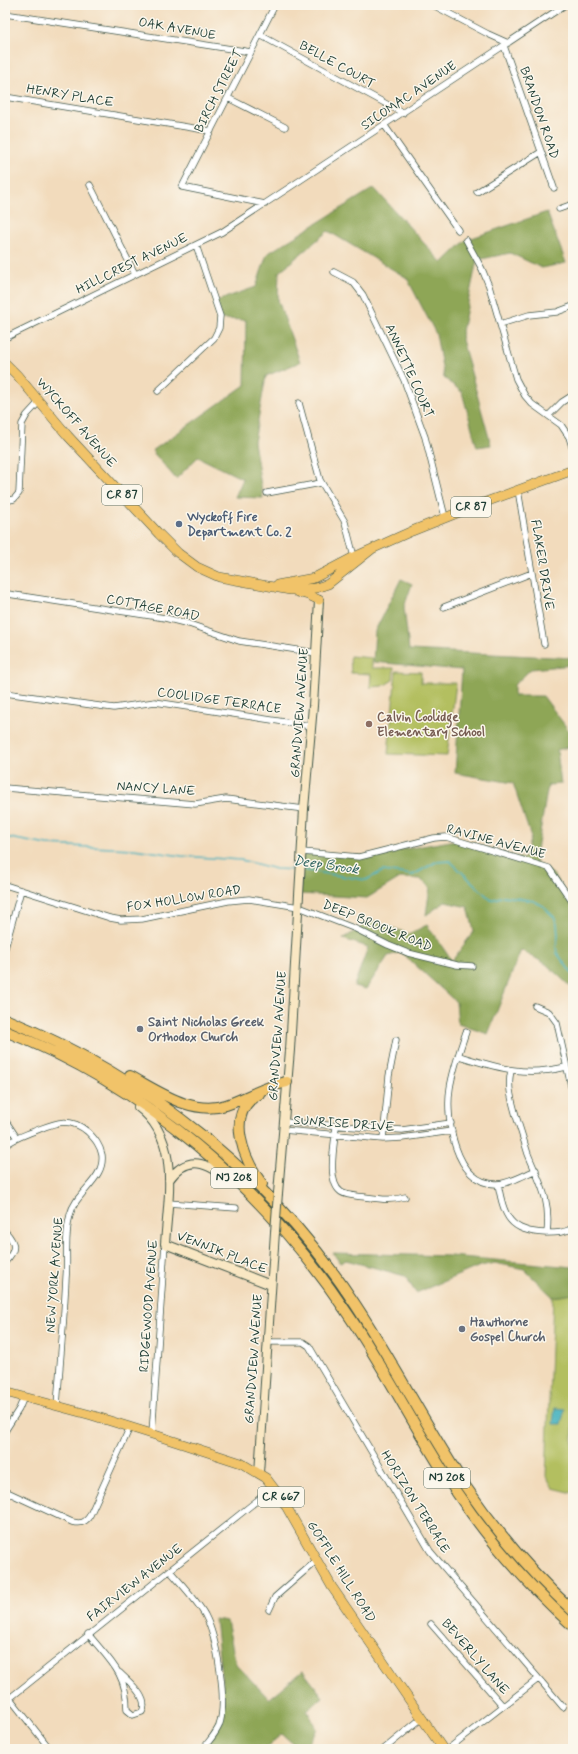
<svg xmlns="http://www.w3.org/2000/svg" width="578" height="1754" viewBox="0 0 578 1754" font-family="Mynerve,sans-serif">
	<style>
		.green { fill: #b3bf61; stroke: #697e4a }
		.forest { fill: #8ea657; stroke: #567246 }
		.water { fill: #43b1be; stroke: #317779 }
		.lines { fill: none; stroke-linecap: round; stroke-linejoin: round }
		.stream { stroke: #43b1be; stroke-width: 1.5 }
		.street-casing { stroke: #3f5548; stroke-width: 7 }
		.secondary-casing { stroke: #3f5548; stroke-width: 10 }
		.primary-casing { stroke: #3f5548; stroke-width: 10 }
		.highway-casing { stroke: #3f5548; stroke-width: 12 }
		.street { stroke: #fff; stroke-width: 5.5 }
		.secondary { stroke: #f9e7c3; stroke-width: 8 }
		.primary { stroke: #f1c369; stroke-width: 9 }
		.highway { stroke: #f1c369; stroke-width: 10 }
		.secondary-bridge-casing { stroke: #3f5548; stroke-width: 10; stroke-linecap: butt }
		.secondary-bridge { stroke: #f9e7c3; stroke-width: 8 }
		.service-dot { fill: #5c6f8a; stroke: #fbf7ec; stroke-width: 1.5 }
		.education-dot { fill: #8d6e63; stroke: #fbf7ec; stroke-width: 1.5 }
		.worship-dot { fill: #6b7280; stroke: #fbf7ec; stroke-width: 1.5 }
		.labels { text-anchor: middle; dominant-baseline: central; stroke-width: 3; stroke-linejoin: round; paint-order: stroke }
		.shield { fill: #fbf7ec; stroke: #61756b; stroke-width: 1 }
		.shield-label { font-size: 12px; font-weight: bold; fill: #1f3d34 }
		.street-label { font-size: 13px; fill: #1f3d34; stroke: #fbf7ec }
		.service-label { font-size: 13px; font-weight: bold; fill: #4e5e75; stroke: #fbf7ec; text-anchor: start }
		.education-label { font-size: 13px; font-weight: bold; fill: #785e54; stroke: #fbf7ec; text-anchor: start }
		.worship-label { font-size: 13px; font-weight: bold; fill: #5b616d; stroke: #fbf7ec; text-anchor: start }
		.water-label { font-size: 14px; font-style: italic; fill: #2a605d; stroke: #fbf7ec }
	</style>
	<rect width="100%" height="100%" fill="#fbf7ec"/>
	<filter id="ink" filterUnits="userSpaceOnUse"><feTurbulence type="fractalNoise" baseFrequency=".025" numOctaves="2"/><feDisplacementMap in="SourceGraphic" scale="8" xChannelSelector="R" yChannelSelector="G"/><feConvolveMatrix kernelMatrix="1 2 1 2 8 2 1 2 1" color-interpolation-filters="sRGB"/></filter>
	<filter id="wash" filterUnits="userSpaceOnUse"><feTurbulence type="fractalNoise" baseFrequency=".012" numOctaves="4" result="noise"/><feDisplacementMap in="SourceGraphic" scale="16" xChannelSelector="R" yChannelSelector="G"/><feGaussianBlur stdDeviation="0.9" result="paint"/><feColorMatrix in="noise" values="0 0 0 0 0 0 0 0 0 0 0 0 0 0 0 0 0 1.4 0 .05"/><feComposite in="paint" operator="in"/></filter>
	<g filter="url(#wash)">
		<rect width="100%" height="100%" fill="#f2dbbc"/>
		<!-- green -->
		<path class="green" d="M 350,656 L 372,658 L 372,668 L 394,668 L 393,680 L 383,686 L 370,687 L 371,674 L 351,673 Z
			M 396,671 L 421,672 L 421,683 L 456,683 L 447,756 L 388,754 Z
			M 573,1294 L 573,1493 L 553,1488 L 546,1476 L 553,1297 Z"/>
		<!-- forest -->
		<path class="forest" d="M 374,188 L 442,263 L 466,240 L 547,212 L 566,263 L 542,268 L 510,253 L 477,260 L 461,336 L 491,445 L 477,447 L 462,392 L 444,378 L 436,334 L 407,278 L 328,231 L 279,272 L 278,300 L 300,362 L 266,376 L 254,442 L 263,498 L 235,497 L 243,479 L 198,457 L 176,479 L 152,451 L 245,385 L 246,320 L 221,319 L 216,301 L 256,287 L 267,254 Z
			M 401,579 L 412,584 L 404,607 L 409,650 L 573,658 L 573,665 L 531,669 L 514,685 L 514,696 L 543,696 L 573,736 L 573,746 L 557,750 L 561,784 L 548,785 L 535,862 L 554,875 L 573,906 L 573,989 L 546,964 L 521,950 L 488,1034 L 458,1024 L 456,1002 L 401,952 L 388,956 L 366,989 L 354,986 L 368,947 L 343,939 L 372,920 L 409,934 L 427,925 L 452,961 L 474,931 L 468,907 L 445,902 L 426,915 L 430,887 L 420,879 L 400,878 L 367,898 L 300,894 L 303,853 L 366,856 L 456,840 L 524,859 L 531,837 L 513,783 L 455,773 L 462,670 L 373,662 L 375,631 Z
			M 333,1253 L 450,1256 L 573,1267 L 573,1294 L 553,1297 L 524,1269 L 495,1263 L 480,1266 L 416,1293 L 405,1276 L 346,1260 L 340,1263 Z
			M 215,1619 L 227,1621 L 236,1664 L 269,1699 L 303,1671 L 323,1697 L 307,1710 L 317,1729 L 305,1749 L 299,1749 L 282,1734 L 264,1749 L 207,1749 L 206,1746 L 224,1702 Z"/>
		<!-- water -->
		<path class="water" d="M 555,1408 L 565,1409 L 561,1424 L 553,1424 Z"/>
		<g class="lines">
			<!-- stream -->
			<path class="stream" d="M 5,837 L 47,845 L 134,849 L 182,856 L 241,860 L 276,869 L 298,870
				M 304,870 L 366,880 L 383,871 L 413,875 L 436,862 L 450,861 L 491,900 L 504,896 L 534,901 L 543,906 L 554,917 L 557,924 L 558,936 L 556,947 L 557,953 L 573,975"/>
		</g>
	</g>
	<g filter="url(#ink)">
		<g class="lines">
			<!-- street casing -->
			<g class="street-casing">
				<path id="street" d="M 433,5 L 488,34 L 508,43
					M 5,14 L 251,52
					M 260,35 L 403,113
					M 504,46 L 554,188
					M 5,97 L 211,131
					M 228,98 L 285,127
					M 385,126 L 458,230
					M 90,185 L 135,274
					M 477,192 L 541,152
					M 265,204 L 182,187 L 275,5
					M 559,209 L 573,204
					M 466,240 L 482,269 L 489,286 L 516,379 L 525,396 L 532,404 L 561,425 L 569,437 L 573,450
					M 334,272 L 353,282 L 363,295 L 404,380 L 425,437 L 445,517
					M 500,324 L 529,315 L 557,312 L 573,306
					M 5,338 L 222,232 L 565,5
					M 158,391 L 214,338 L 219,328 L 220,316 L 196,245
					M 299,403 L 320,480 L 345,522 L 354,557
					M 549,415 L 562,402 L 573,395
					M 518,490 L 544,644
					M 267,493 L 321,483
					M 5,501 L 14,499 L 19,493 L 22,424 L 27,415 L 39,402
					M 8,594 L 165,618 L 189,624 L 239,641 L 317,653
					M 444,607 L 532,573
					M 5,693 L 114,708 L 155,702 L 311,726
					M 5,788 L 195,804 L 226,799 L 304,809
					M 302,852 L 359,857 L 434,838 L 446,837 L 549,868 L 573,903
					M 5,885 L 110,918 L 121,920 L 142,919 L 228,901 L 249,899 L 299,907 L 356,929 L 388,945 L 408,953 L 457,965 L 472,966
					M 5,948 L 21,890
					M 535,1006 L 549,1012 L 557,1023 L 573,1095
					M 466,1032 C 460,1050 453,1069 450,1088 C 445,1118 455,1184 496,1184 C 509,1184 524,1175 536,1170
					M 459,1056 C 498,1068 524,1077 566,1067
					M 511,1071 C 507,1086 512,1101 516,1116 C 520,1128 524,1141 528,1154 C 540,1184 551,1199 547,1233
					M 5,1120 L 17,1138
					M 283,1122 L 402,1130 L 451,1123
					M 336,1126 C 335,1142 326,1182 341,1192 C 347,1196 358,1196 365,1197 C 380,1199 391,1201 405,1197
					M 283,1130 L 383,1139 L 402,1138 L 452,1131
					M 383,1139 L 389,1076 L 396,1040
					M 5,1146 C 12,1139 22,1136 32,1132 C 53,1124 68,1115 88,1132 C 95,1139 100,1145 102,1155 C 105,1180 75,1192 70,1215 C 64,1235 68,1258 66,1278 C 64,1321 60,1363 57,1406
					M 498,1184 C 504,1216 509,1232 546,1233 C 556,1233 564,1233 573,1228
					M 168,1203 L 236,1208
					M 5,1231 C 16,1243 17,1250 5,1262
					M 267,1342 L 303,1342 L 309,1346 L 430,1551 L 563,1707
					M 5,1431 L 19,1409 L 24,1397
					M 152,1434 L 165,1244
					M 5,1491 L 72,1522 C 80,1524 86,1523 90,1515 L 130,1427
					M 5,1499 L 8,1493
					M 170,1571 C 182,1585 196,1599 205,1615 C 217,1638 228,1701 219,1726 C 215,1735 208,1742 203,1749
					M 269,1610 L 275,1597 L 316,1561
					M 431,1624 L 503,1706
					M 88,1634 C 110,1661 127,1673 127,1710 L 133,1715 L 142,1712 C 150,1698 129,1682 120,1673
					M 5,1692 L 50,1749
					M 10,1698 L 274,1487
					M 384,1749 L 422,1718
					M 448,1749 L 538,1679"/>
			</g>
			<!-- secondary casing -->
			<g class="secondary-casing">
				<path id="secondary" d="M 138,1107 C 181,1139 168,1197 165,1244 L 271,1285
					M 169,1180 C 188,1153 208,1163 229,1180
					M 278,1193 L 290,1050 L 304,809 L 313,706 L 319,600
					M 259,1473 L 275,1232"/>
			</g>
			<!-- primary casing -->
			<g class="primary-casing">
				<path id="primary" d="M 5,363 L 17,375 L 68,436 L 159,534 L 178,553 L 197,567 L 219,577 L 290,590 L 316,588 L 328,584 L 372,549
					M 277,585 L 314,578 L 354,557 L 412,531 L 472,507 L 573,470
					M 297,592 L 308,595 L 319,600
					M 5,1392 L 91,1415 L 152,1434 L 241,1463 L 266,1478 L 282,1499 L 332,1587 L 443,1749"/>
			</g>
			<!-- highway casing -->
			<g class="highway-casing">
				<path id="highway" d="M 5,1019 C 147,1077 271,1176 355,1304 C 394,1363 427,1428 466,1487 C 497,1532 533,1574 573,1611
					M 5,1031 C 144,1085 262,1187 345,1310 C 386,1369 417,1433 457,1493 C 490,1542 529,1586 573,1626
					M 130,1076 C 158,1091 192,1116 226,1105 C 247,1098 265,1086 287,1082
					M 259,1094 C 223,1113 245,1161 262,1184"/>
			</g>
			<!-- street -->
			<use href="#street" class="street"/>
			<!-- secondary -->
			<use href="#secondary" class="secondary"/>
			<!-- primary -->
			<use href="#primary" class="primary"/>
			<!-- highway -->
			<use href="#highway" class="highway"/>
			<!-- secondary-bridge casing -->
			<g class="secondary-bridge-casing">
				<path id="secondary-bridge" d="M 275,1232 L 278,1193"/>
			</g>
			<!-- secondary-bridge -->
			<use href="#secondary-bridge" class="secondary-bridge"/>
		</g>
	</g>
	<!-- markers -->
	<circle class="service-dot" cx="179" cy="524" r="4"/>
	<circle class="education-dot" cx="369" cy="724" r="4"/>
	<g class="worship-dot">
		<circle cx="140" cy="1029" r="4"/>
		<circle cx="462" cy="1329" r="4"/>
	</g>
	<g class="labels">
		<!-- shield labels -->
		<g class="shield">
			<rect x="102" y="485" width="40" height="20" rx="3"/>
			<rect x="451" y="497" width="40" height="20" rx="3"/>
			<rect x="211" y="1168" width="46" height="20" rx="3"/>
			<rect x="424" y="1468" width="46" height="20" rx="3"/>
			<rect x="258" y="1487" width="46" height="20" rx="3"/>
		</g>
		<g class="shield-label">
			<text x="122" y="495">CR 87</text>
			<text x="471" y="507">CR 87</text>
			<text x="234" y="1178">NJ 208</text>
			<text x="447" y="1478">NJ 208</text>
			<text x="281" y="1497">CR 667</text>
		</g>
		<!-- street labels -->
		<g class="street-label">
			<text transform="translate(177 29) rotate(10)">OAK AVENUE</text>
			<text transform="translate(337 65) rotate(29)">BELLE COURT</text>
			<text transform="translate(219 91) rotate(-63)">BIRCH STREET</text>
			<text transform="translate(70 96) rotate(9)">HENRY PLACE</text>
			<text transform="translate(409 96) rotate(-34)">SICOMAC AVENUE</text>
			<text transform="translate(539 113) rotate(71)">BRANDON ROAD</text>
			<text transform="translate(132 264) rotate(-26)">HILLCREST AVENUE</text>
			<text transform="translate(409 371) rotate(66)">ANNETTE COURT</text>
			<text transform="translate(76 423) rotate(49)">WYCKOFF AVENUE</text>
			<text transform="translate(542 565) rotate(81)">FLAKER DRIVE</text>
			<text transform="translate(153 608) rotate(11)">COTTAGE ROAD</text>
			<text transform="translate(219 701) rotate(8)">COOLIDGE TERRACE</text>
			<text transform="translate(300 713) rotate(-86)">GRANDVIEW AVENUE</text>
			<text transform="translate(156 789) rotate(4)">NANCY LANE</text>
			<text transform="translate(496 842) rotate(15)">RAVINE AVENUE</text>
			<text transform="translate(184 899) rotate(-9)">FOX HOLLOW ROAD</text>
			<text transform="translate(377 926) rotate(22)">DEEP BROOK ROAD</text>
			<text transform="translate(278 1036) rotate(-86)">GRANDVIEW AVENUE</text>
			<text transform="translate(344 1124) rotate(4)">SUNRISE DRIVE</text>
			<text transform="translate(222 1253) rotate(21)">VENNIK PLACE</text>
			<text transform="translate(55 1275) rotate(-86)">NEW YORK AVENUE</text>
			<text transform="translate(149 1306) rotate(-86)">RIDGEWOOD AVENUE</text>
			<text transform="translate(254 1359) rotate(-86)">GRANDVIEW AVENUE</text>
			<text transform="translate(415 1502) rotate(58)">HORIZON TERRACE</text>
			<text transform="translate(341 1572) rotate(58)">GOFFLE HILL ROAD</text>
			<text transform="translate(135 1583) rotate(-38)">FAIRVIEW AVENUE</text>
			<text transform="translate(475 1657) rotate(49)">BEVERLY LANE</text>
		</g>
		<!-- service labels -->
		<g class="service-label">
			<text x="187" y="517">Wyckoff Fire<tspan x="187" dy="15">Department Co. 2</tspan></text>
		</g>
		<!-- education labels -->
		<g class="education-label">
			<text x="377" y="717">Calvin Coolidge<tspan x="377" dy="15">Elementary School</tspan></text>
		</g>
		<!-- worship labels -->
		<g class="worship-label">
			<text x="148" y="1022">Saint Nicholas Greek<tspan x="148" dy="15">Orthodox Church</tspan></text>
			<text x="470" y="1322">Hawthorne<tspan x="470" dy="15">Gospel Church</tspan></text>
		</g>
		<!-- water labels -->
		<g class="water-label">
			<text transform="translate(326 865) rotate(8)">Deep Brook</text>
		</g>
	</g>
	<!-- margin -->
	<rect width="578" height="1754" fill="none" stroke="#fbf7ec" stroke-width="20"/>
</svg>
